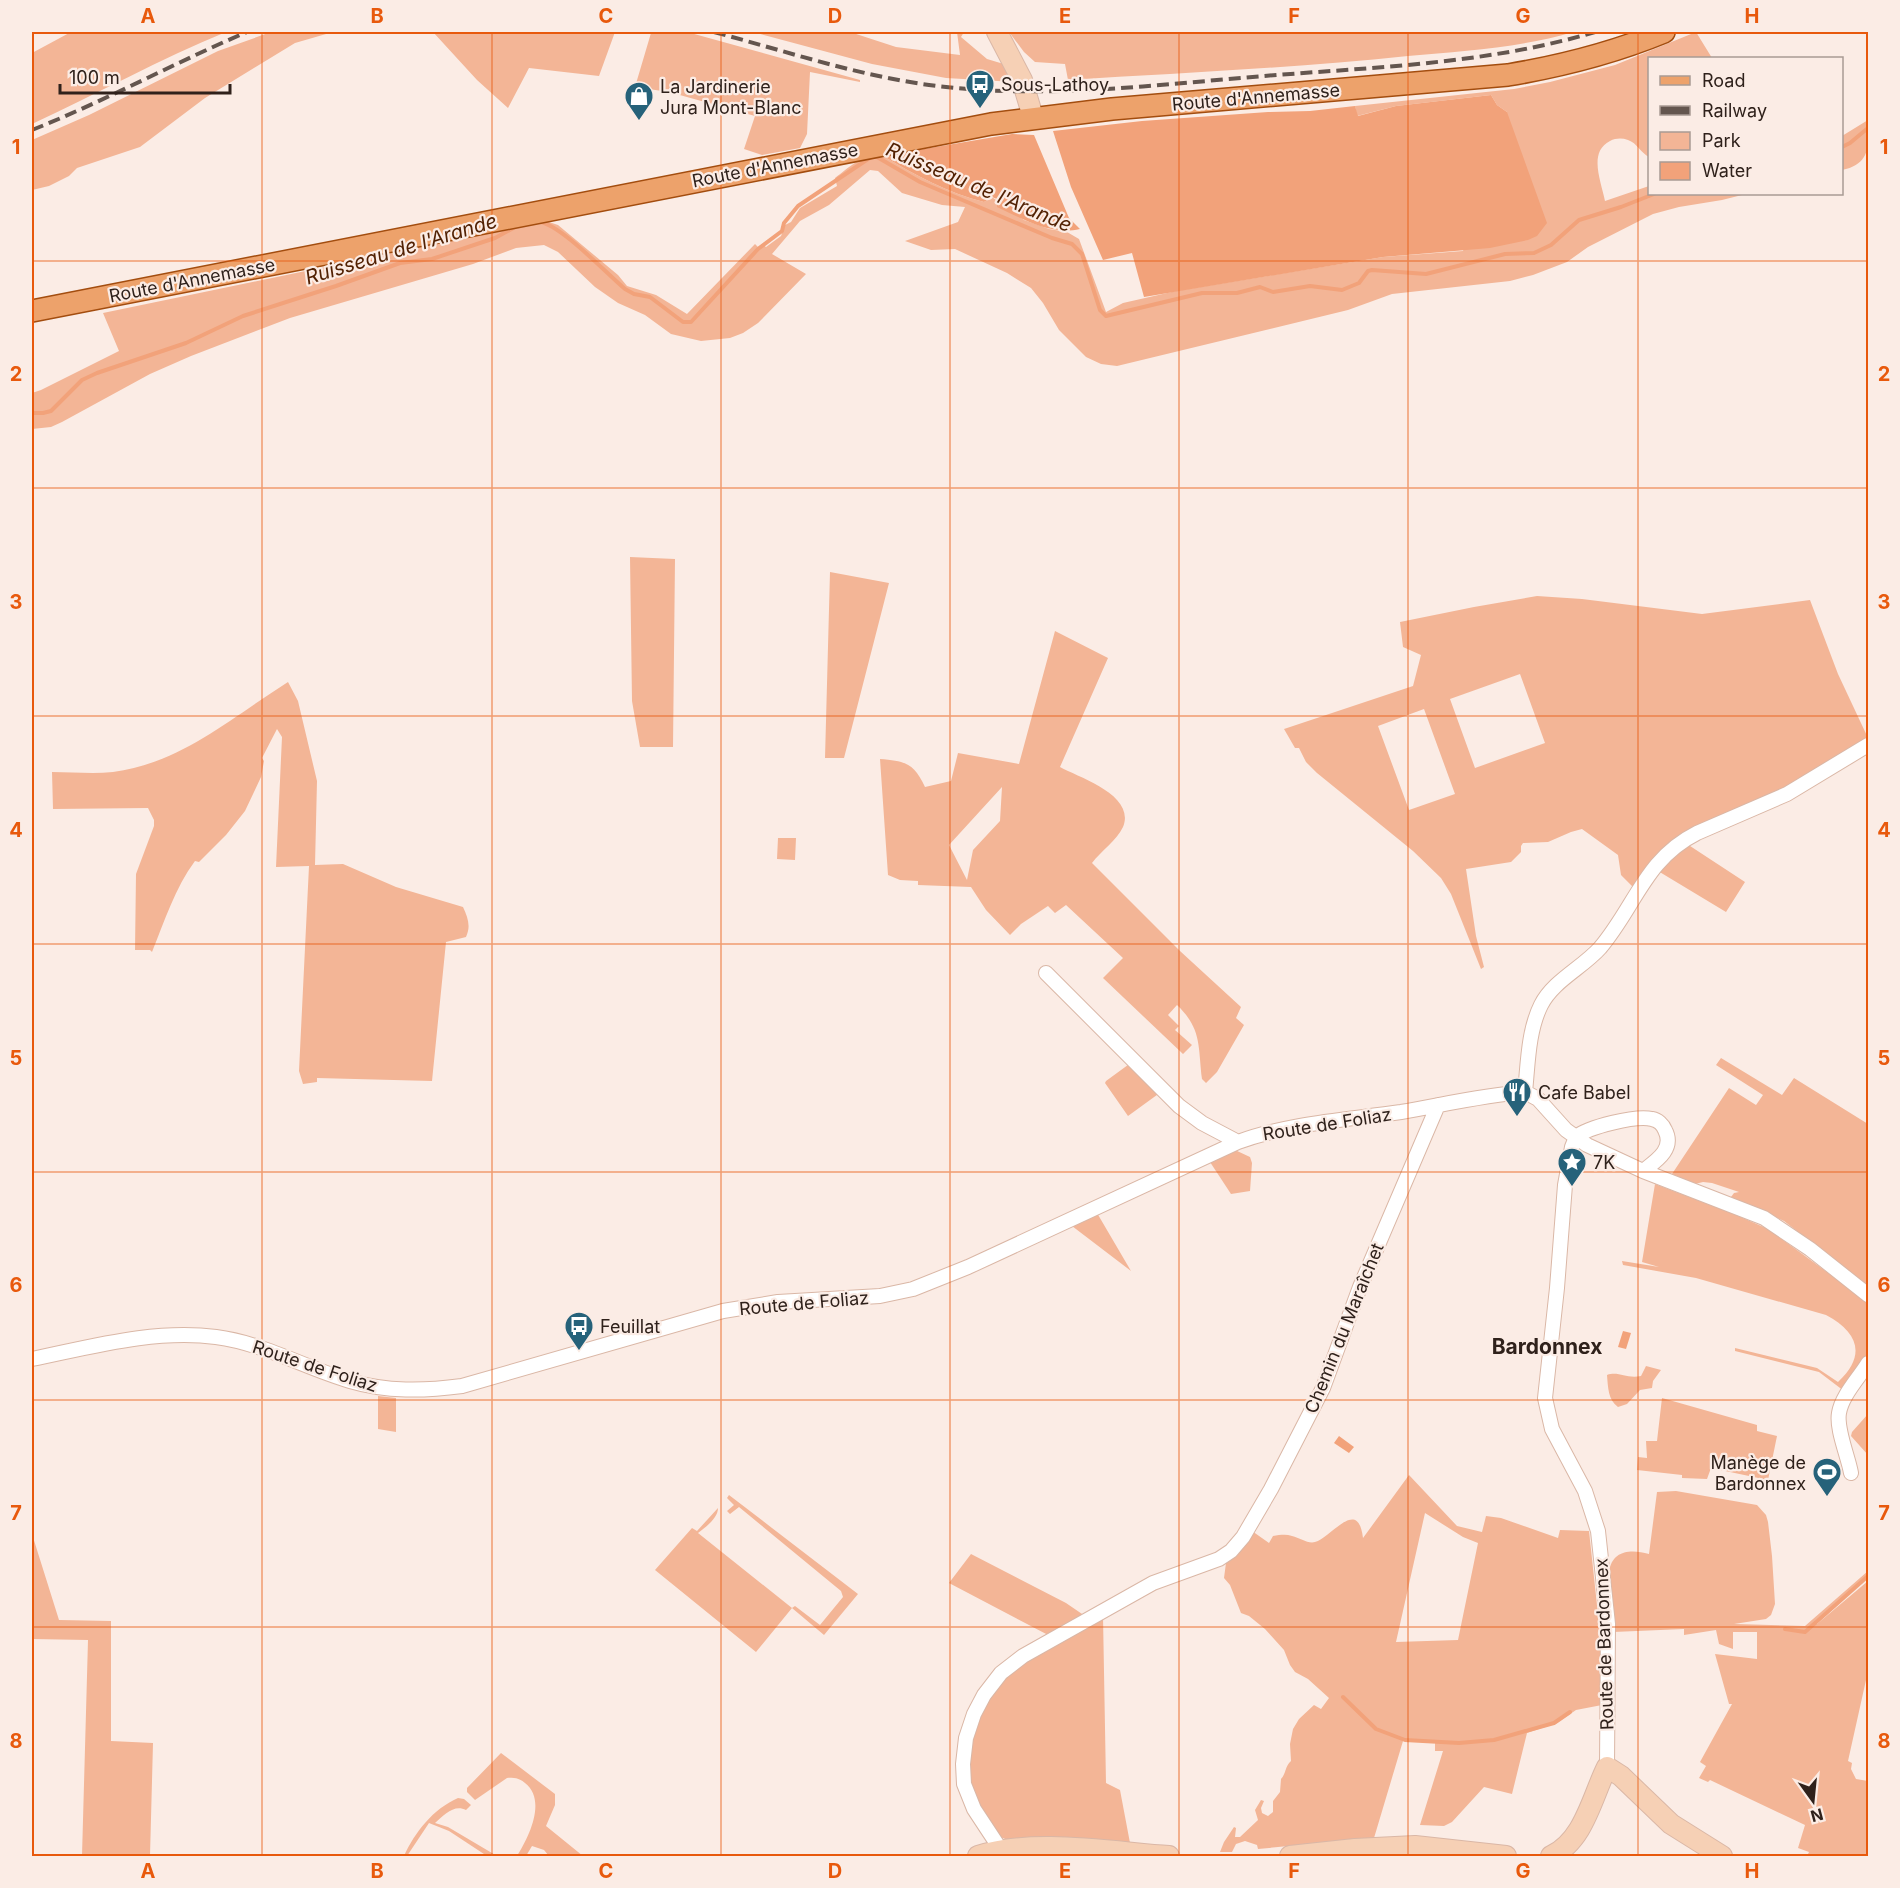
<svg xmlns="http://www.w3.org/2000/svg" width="1900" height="1888" viewBox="0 0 1900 1888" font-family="Inter,sans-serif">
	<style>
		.green { fill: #f3b596; fill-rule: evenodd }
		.water { fill: #f2a27a }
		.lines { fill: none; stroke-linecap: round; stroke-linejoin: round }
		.stream { stroke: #f2a27a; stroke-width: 4 }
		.street-casing { stroke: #dab7a6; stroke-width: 16 }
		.secondary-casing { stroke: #dab7a6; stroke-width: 22 }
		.primary-casing { stroke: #a34d0f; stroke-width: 24 }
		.street { stroke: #fff; stroke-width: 14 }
		.secondary { stroke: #f6d0b5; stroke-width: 20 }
		.primary { stroke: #eda26b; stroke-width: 21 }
		.rail { stroke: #64564f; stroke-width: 4; stroke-dasharray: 12 6; stroke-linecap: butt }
		.grid { fill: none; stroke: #e8590c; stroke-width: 1.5; stroke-opacity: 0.55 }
		.labels { text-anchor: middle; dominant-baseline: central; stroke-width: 4.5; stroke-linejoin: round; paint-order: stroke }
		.poi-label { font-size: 18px; fill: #2f211b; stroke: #fbece5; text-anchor: start }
		.street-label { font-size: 18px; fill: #2f211b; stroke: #fbece5 }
		.water-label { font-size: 20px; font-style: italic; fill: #522103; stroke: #fbece5 }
		.quarter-label { font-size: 21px; font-weight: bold; fill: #2f211b; stroke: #fbece5 }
		.neatline { fill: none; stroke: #e8590c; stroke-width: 2 }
		.grid-label { font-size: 20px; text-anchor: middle; font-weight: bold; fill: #e8590c }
	</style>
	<rect width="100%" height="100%" fill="#fbece5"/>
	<!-- green -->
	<path class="green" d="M 71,32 L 226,32 C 160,59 97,94 32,124 L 32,53 Z
		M 271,32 L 333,32 L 295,43 L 205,98 L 140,147 L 77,168 L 69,176 L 49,186 L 32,190 L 32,140 L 89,115 L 218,51 Z
		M 433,32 L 615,32 L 599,76 L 529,68 L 508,108 L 477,80 Z
		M 647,32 L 687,32 L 860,80 L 860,82 L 810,72 L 807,134 L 800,148 L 762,155 L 744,149 L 755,116 L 669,92 L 635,87 L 651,33 Z
		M 753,32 L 850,32 L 896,47 L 960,55 L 957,32 L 964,32 L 961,37 L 987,59 L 1007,65 L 1015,82 L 946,78 L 872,64 Z
		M 1009,32 L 1573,32 C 1520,48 1463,51 1408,56 C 1295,68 1181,73 1068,80 L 1065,64 L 1035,62 L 1024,52 Z
		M 1696,32 L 1712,58 L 1650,58 L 1649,157 C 1641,153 1637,143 1628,140 C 1622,138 1616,138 1610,141 C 1588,152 1601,181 1605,201 L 1649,186 L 1650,194 L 1746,194 L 1722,200 L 1679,207 L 1653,214 L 1588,247 L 1567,262 L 1533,275 L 1510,281 L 1392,294 L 1348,310 L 1117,366 L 1101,364 L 1086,357 L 1059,330 L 1043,303 L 1031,288 L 1007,273 L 955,249 L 931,250 L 905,241 L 958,222 L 965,207 L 942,205 L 902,193 L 878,171 L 870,170 L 829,205 L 800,221 L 772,254 L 806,274 L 758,323 L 743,333 L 730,338 L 701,341 L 671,334 L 645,315 L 618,303 L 595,287 L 558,252 L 544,245 L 516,248 L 473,264 L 290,318 L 191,356 L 150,374 L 62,422 L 51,427 L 32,429 L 32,393 L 41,390 L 119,351 L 103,313 L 546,221 L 558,225 L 618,275 L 627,286 L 656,295 L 687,314 L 755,244 L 758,247 L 762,244 L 766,247 L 781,236 L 785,225 L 791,222 L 800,208 L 837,186 L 835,178 C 850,167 864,152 883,156 C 915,175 948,193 984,202 L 992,197 L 1024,220 L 1049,229 L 1067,232 L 1079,239 L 1106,312 L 1123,303 L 1176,291 L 1383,257 L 1463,251 L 1507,112 L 1497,105 L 1491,95 L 1396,106 L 1357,116 L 1355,106 L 1514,89 L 1550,82 L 1615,65 Z
		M 1868,120 C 1869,145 1871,164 1842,170 L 1842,136 Z
		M 630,557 L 675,559 L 673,747 L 640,747 L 632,701 Z
		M 830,572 L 889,583 L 844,758 L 825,758 Z
		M 1537,596 L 1582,599 L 1702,614 L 1810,600 L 1838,674 L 1868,738 L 1806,778 L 1679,835 L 1663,849 L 1634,888 L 1621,875 L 1618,855 L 1582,829 L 1571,832 L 1548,842 L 1523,843 L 1521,846 L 1521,852 L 1511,862 L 1466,869 L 1476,936 L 1484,967 L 1481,969 L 1451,894 L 1441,878 L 1413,851 L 1317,773 L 1306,762 L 1299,748 L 1295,748 L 1284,729 L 1413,686 L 1421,655 L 1403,647 L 1400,622 L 1474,607 ZM 1520,674 L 1545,743 L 1475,768 L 1450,699 ZM 1424,709 L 1455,794 L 1409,810 L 1378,726 Z
		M 1055,631 L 1108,658 L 1060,767 C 1080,778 1136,795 1123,827 C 1117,840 1101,851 1092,863 L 1180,951 L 1241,1007 L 1236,1018 L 1244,1025 L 1217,1072 L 1206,1083 L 1202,1079 C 1198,1046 1202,1029 1177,1005 L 1168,1015 L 1179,1026 L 1175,1030 L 1192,1045 L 1183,1054 L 1103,978 L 1123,958 L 1066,905 L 1055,913 L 1048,906 L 1021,924 L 1010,935 L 986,910 L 971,887 L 918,885 L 918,881 L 900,880 L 888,875 L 880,759 C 905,761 914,763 925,787 L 951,781 L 958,753 L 1019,764 ZM 1002,787 L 1000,821 L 973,850 L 967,880 L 949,845 Z
		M 288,682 L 298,701 L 317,781 L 315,865 L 343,864 L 396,887 L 463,907 C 468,918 471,926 466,937 L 446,942 L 432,1081 L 317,1078 L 317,1082 L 303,1084 L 299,1071 L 309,866 L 276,867 L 282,737 L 277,729 L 262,758 L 264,761 L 261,777 L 245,811 L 226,835 L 199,862 L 195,861 C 175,888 165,920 152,952 L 150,950 L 135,950 L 136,874 L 154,826 L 154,820 L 148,808 L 53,809 L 52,772 C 72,772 93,774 113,772 C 181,763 231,718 288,682 Z
		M 778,838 L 796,838 L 795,860 L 777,859 Z
		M 1687,844 L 1745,882 L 1726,912 L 1658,871 Z
		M 1721,1058 L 1782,1095 L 1794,1078 L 1868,1124 L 1868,1286 L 1784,1221 L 1731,1197 L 1734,1193 L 1739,1192 L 1712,1183 L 1703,1182 L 1695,1184 L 1672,1174 L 1729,1088 L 1756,1105 L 1763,1095 L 1716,1065 Z
		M 1132,1062 L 1161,1092 L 1128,1116 L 1105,1083 L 1106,1081 Z
		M 1235,1150 L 1250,1157 L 1252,1163 L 1250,1191 L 1231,1194 L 1210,1162 Z
		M 1655,1184 L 1734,1214 L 1768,1229 L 1868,1302 L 1868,1354 L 1844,1391 L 1819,1372 L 1735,1351 L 1735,1348 L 1817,1368 L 1838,1382 C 1867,1355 1858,1332 1826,1315 L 1696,1278 L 1623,1265 L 1622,1261 L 1659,1267 L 1642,1262 Z
		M 1097,1213 L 1131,1271 L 1072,1226 Z
		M 1646,1366 L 1661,1370 L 1653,1381 L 1652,1388 L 1640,1390 L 1627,1404 L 1618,1407 C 1608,1400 1608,1387 1607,1375 C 1619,1371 1626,1379 1641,1376 Z
		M 378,1396 L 396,1398 L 396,1432 L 378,1429 Z
		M 1662,1398 L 1757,1425 L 1757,1431 L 1777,1436 L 1768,1480 L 1711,1468 L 1707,1479 L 1682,1478 L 1682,1475 L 1637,1470 L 1638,1457 L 1647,1458 L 1646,1441 L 1657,1441 Z
		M 1868,1414 L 1868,1455 L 1851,1436 L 1852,1432 Z
		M 1409,1475 L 1457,1526 L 1482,1532 L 1486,1516 L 1501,1518 L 1558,1538 L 1560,1530 L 1589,1531 L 1600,1633 L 1602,1705 L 1576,1710 L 1557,1723 L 1527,1733 L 1512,1794 L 1484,1787 L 1452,1822 L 1444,1826 L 1420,1825 L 1443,1751 L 1435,1751 L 1435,1743 L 1403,1741 L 1374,1838 L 1258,1849 L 1257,1845 L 1245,1841 L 1236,1844 L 1232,1852 L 1220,1852 L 1224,1842 L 1234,1827 L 1236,1828 L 1235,1837 L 1240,1837 L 1258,1820 L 1255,1810 L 1261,1800 L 1264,1801 L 1261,1808 L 1262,1813 L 1268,1816 L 1273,1812 L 1273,1801 L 1280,1792 L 1281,1779 C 1286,1774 1285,1766 1291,1761 L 1290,1744 L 1293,1729 L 1299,1719 L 1314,1705 L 1321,1709 L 1329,1698 L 1308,1679 L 1295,1672 L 1290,1665 L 1284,1650 L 1265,1629 L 1249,1616 L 1241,1613 L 1230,1585 L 1224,1578 L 1226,1563 L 1231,1560 L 1252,1531 L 1269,1543 L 1273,1536 C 1280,1535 1286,1534 1292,1536 C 1300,1538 1308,1544 1315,1542 C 1331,1538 1358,1496 1363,1538 ZM 1425,1513 L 1463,1537 L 1478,1543 L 1458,1640 L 1396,1642 Z
		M 1676,1491 L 1757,1505 L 1766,1515 L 1768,1522 L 1772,1556 L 1775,1604 L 1771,1615 L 1766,1619 L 1734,1624 L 1805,1626 L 1868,1571 L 1868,1574 L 1815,1621 L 1817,1624 L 1868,1581 L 1868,1671 L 1848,1761 L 1852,1763 L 1851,1769 L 1856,1779 L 1868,1781 L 1868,1856 L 1807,1856 L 1809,1852 L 1798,1848 L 1805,1825 L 1710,1780 L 1708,1782 L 1699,1778 L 1706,1766 L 1700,1762 L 1732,1704 L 1729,1704 L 1715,1654 L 1757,1659 L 1757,1632 L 1733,1632 L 1733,1649 L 1719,1644 L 1716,1630 L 1684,1635 L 1684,1629 L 1613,1632 L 1609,1572 C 1612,1550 1631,1549 1649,1554 L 1657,1492 Z
		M 729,1495 L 858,1594 L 824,1635 L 792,1608 L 756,1652 L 655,1570 L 692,1528 L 697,1531 L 718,1508 C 718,1518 706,1527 698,1533 L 792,1608 L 795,1606 L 820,1625 L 843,1597 L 841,1591 L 739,1507 L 730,1514 L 727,1511 L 734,1505 L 727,1498 Z
		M 32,1534 L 59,1620 L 111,1621 L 111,1741 L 153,1743 L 150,1856 L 82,1856 L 88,1640 L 32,1639 Z
		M 971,1554 L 1066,1603 L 1085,1616 L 1050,1636 L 949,1583 Z
		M 1103,1616 L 1106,1783 L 1120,1790 L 1130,1843 L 1071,1838 L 1010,1841 L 998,1836 L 971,1793 L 966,1761 L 978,1714 L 1010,1670 Z
		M 501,1753 L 555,1794 L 555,1805 L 546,1826 L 583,1856 L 549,1856 L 544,1850 L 532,1846 L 526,1856 L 517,1856 C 529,1837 547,1800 525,1783 C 519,1778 514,1777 507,1778 L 475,1800 L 467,1792 L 467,1788 Z
		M 458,1798 L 464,1799 L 471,1805 L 466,1810 C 454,1804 444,1815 435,1823 L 448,1827 L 497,1856 L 487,1856 L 449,1831 L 429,1823 L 407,1856 L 404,1856 C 415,1832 433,1809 458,1798 Z"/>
	<!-- water -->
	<path class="water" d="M 1491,95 L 1497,105 L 1507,112 L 1547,223 L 1537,236 L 1528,240 L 1490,248 L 1383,257 L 1144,297 L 1132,253 L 1103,260 L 1071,187 L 1053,131 L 1142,121 L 1268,112 L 1310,111 L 1355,106 L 1358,116 L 1396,106 Z
		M 1012,134 L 1034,135 L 1069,218 L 1080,229 C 1051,236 1023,219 997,207 L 997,199 L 992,197 L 984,202 C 948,193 915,175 883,156 Z
		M 1623,1331 L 1631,1333 L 1626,1349 L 1618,1347 Z
		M 1339,1436 L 1354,1447 L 1349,1453 L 1334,1443 Z"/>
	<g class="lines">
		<!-- stream -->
		<path class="stream" d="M 1842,147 L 1850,143 L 1868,128
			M 539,222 C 559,223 607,274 625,289 L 634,294 L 650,297 L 683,322 L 691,322 L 758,249 L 782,231 L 784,223 L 798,206 L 871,157 L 877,157 L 920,182 L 1052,238 L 1072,244 L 1082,254 L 1100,310 L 1106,316 L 1202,293 L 1237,293 L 1260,287 L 1273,292 L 1310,286 L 1342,290 L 1359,283 L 1368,271 L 1372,270 L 1426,274 L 1505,254 L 1534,253 L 1551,245 L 1579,220 L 1621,207 L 1654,194
			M 32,413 L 43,413 L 51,411 L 82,380 L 97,373 L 186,343 L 243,316 L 336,286 L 400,263 L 432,259 L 495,238 L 517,226
			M 1785,1629 L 1805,1632 L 1868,1576
			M 1343,1697 L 1376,1729 L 1405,1740 L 1459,1743 L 1494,1740 L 1554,1723 L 1570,1712"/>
		<!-- street casing -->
		<g class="street-casing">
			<path id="street" d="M 1046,973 L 1179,1106 L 1202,1123 L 1238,1142
				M 1525,1092 C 1528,1064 1528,1031 1541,1005 C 1553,981 1582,968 1600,948 C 1635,907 1645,859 1697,833 L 1787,794 L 1868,745
				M 1576,1137 L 1572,1147 L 1565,1185 L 1557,1288 L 1545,1398 L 1552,1429 L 1585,1491 L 1598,1531 L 1608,1624 L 1607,1767
				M 1576,1137 C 1588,1127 1636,1115 1652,1119 C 1658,1120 1663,1125 1665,1130 C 1675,1149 1656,1161 1643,1171
				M 32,1359 C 91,1347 154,1329 216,1337 C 263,1343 305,1368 350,1381 C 387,1392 424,1391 462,1386 L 723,1311 L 778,1302 L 880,1296 L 913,1289 L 968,1267 L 1238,1142 C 1290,1123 1346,1120 1401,1112 C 1442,1105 1483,1095 1525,1092 L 1538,1099 L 1566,1130 L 1587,1145 L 1643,1171 L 1764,1218 L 1810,1249 L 1868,1295
				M 1851,1473 C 1848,1456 1836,1429 1839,1413 C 1842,1395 1859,1378 1868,1363
				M 1001,1850 L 974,1809 L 964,1784 L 963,1764 L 966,1738 L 974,1714 L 984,1695 L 1001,1673 L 1023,1656 L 1153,1583 L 1219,1559 L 1231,1551 L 1243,1537 L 1271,1489 L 1323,1388 L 1360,1287 L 1438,1105"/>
		</g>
		<!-- secondary casing -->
		<g class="secondary-casing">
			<path id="secondary" d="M 997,32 L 1022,80 L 1033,117
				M 978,1856 C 1032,1838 1112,1852 1169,1856
				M 1290,1856 L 1355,1849 L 1415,1846 L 1506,1856
				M 1551,1856 C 1584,1841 1592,1797 1607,1767 L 1621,1776 L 1671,1824 L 1722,1856"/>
		</g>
		<!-- primary casing -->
		<g class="primary-casing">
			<path id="primary" d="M 32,311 L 991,124 L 1112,109 L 1508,75 C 1562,66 1613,53 1664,32"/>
		</g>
		<!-- street -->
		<use href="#street" class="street"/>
		<!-- secondary -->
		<use href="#secondary" class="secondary"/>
		<!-- primary -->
		<use href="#primary" class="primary"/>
		<!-- rail -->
		<path class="rail" d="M 714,32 C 785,51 856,75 929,85 C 1040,100 1153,85 1264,76 C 1375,67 1488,64 1595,32
			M 32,130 C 105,101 174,63 247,32"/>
	</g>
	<!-- grid -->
	<path class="grid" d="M 262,32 L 262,1856M 492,32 L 492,1856M 721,32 L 721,1856M 950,32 L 950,1856M 1179,32 L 1179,1856M 1408,32 L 1408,1856M 1638,32 L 1638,1856M 32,261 L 1868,261M 32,488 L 1868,488M 32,716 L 1868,716M 32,944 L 1868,944M 32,1172 L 1868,1172M 32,1400 L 1868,1400M 32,1627 L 1868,1627"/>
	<!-- icons -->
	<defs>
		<g id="bus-pin" transform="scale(1.5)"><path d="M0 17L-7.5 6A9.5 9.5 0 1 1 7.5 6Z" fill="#26627a" stroke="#fbece5"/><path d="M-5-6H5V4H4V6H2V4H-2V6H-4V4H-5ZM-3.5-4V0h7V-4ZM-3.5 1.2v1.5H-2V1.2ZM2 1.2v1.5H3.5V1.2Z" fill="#fff"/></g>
		<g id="shop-pin" transform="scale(1.5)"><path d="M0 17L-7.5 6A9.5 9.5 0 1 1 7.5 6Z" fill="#26627a" stroke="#fbece5"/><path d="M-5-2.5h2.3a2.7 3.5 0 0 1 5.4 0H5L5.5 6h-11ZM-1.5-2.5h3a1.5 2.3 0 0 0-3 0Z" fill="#fff"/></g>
		<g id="restaurant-pin" transform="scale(1.5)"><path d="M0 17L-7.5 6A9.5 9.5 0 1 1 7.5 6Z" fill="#26627a" stroke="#fbece5"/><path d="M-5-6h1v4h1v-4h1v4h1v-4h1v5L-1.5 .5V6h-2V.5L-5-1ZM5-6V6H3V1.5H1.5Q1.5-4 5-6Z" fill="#fff"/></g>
		<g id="sight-pin" transform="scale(1.5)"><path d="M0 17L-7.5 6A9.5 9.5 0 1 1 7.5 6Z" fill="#26627a" stroke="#fbece5"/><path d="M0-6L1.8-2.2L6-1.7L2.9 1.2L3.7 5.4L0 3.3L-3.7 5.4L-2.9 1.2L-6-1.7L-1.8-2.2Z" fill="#fff"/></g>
		<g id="stadium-pin" transform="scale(1.5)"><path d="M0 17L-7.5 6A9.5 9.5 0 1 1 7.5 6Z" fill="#26627a" stroke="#fbece5"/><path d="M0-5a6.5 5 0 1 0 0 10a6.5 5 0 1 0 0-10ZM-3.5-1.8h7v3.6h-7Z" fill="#fff"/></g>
	</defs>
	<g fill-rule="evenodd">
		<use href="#bus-pin" x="980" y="84"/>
		<use href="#shop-pin" x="639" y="96"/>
		<use href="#restaurant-pin" x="1517" y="1092"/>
		<use href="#sight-pin" x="1572" y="1162"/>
		<use href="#bus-pin" x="579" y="1326"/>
		<use href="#stadium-pin" x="1827" y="1472"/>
	</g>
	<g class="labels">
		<!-- poi labels -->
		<g class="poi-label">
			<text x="1001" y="84">Sous-Lathoy</text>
			<text x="660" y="86">La Jardinerie<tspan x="660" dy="21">Jura Mont-Blanc</tspan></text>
			<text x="1538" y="1092">Cafe Babel</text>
			<text x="1593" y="1162">7K</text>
			<text x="600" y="1326">Feuillat</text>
			<text x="1806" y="1462" text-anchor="end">Manège de<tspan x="1806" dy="21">Bardonnex</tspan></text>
		</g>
		<!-- street labels -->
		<g class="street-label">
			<text transform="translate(1256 97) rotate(-5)">Route d'Annemasse</text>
			<text transform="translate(775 165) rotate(-11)">Route d'Annemasse</text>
			<text transform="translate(192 280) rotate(-11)">Route d'Annemasse</text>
			<text transform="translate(1327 1124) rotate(-9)">Route de Foliaz</text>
			<text transform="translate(804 1303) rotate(-5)">Route de Foliaz</text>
			<text transform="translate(1344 1328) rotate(-68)">Chemin du Maraîchet</text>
			<text transform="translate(315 1366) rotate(18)">Route de Foliaz</text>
			<text transform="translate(1604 1644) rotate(-92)">Route de Bardonnex</text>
		</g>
		<!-- water labels -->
		<g class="water-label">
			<text transform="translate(979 187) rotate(23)">Ruisseau de l'Arande</text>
			<text transform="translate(401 249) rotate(-17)">Ruisseau de l'Arande</text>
		</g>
		<!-- quarter labels -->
		<g class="quarter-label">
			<text x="1547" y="1346">Bardonnex</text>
		</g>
	</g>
	<!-- border -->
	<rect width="1900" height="1888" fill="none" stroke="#fbece5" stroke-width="66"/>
	<!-- legend -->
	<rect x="1648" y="57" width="195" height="138" fill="#fbece5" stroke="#a99b94" stroke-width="1.5"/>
	<rect x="1660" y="76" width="30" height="9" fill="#eda26b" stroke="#a99b94" stroke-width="1.5"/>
	<text x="1702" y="87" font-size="18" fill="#2f211b">Road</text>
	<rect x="1660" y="106" width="30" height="9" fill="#64564f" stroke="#a99b94" stroke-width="1.5"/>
	<text x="1702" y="117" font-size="18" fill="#2f211b">Railway</text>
	<rect x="1660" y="132" width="30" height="18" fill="#f3b596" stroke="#a99b94" stroke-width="1.5"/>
	<text x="1702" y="147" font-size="18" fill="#2f211b">Park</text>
	<rect x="1660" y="162" width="30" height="18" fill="#f2a27a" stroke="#a99b94" stroke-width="1.5"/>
	<text x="1702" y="177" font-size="18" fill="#2f211b">Water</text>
	<!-- north arrow -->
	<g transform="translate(1813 1801) rotate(165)" stroke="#fbece5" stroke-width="4.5" paint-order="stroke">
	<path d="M0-4.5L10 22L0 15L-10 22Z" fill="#2f211b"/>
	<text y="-9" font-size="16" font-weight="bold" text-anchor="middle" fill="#2f211b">N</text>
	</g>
	<!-- scale -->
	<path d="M60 84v9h170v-9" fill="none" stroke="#2f211b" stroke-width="3"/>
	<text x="69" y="84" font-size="18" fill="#2f211b" stroke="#fbece5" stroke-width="4.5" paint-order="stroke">100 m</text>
	<rect x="33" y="33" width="1834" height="1822" class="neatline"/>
	<g class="grid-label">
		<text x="148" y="23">A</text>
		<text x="377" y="23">B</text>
		<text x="606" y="23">C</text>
		<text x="835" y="23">D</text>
		<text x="1065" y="23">E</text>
		<text x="1294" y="23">F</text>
		<text x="1523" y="23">G</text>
		<text x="1752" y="23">H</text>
		<text x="16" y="154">1</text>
		<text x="1884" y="154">1</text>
		<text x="16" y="381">2</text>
		<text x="1884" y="381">2</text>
		<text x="16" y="609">3</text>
		<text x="1884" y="609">3</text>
		<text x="16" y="837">4</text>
		<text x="1884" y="837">4</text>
		<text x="16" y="1065">5</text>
		<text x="1884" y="1065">5</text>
		<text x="16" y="1292">6</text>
		<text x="1884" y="1292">6</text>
		<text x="16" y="1520">7</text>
		<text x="1884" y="1520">7</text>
		<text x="16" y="1748">8</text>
		<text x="1884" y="1748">8</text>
		<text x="148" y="1878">A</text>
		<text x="377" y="1878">B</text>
		<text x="606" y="1878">C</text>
		<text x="835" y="1878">D</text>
		<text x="1065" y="1878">E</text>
		<text x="1294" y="1878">F</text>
		<text x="1523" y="1878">G</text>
		<text x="1752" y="1878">H</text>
	</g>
</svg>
